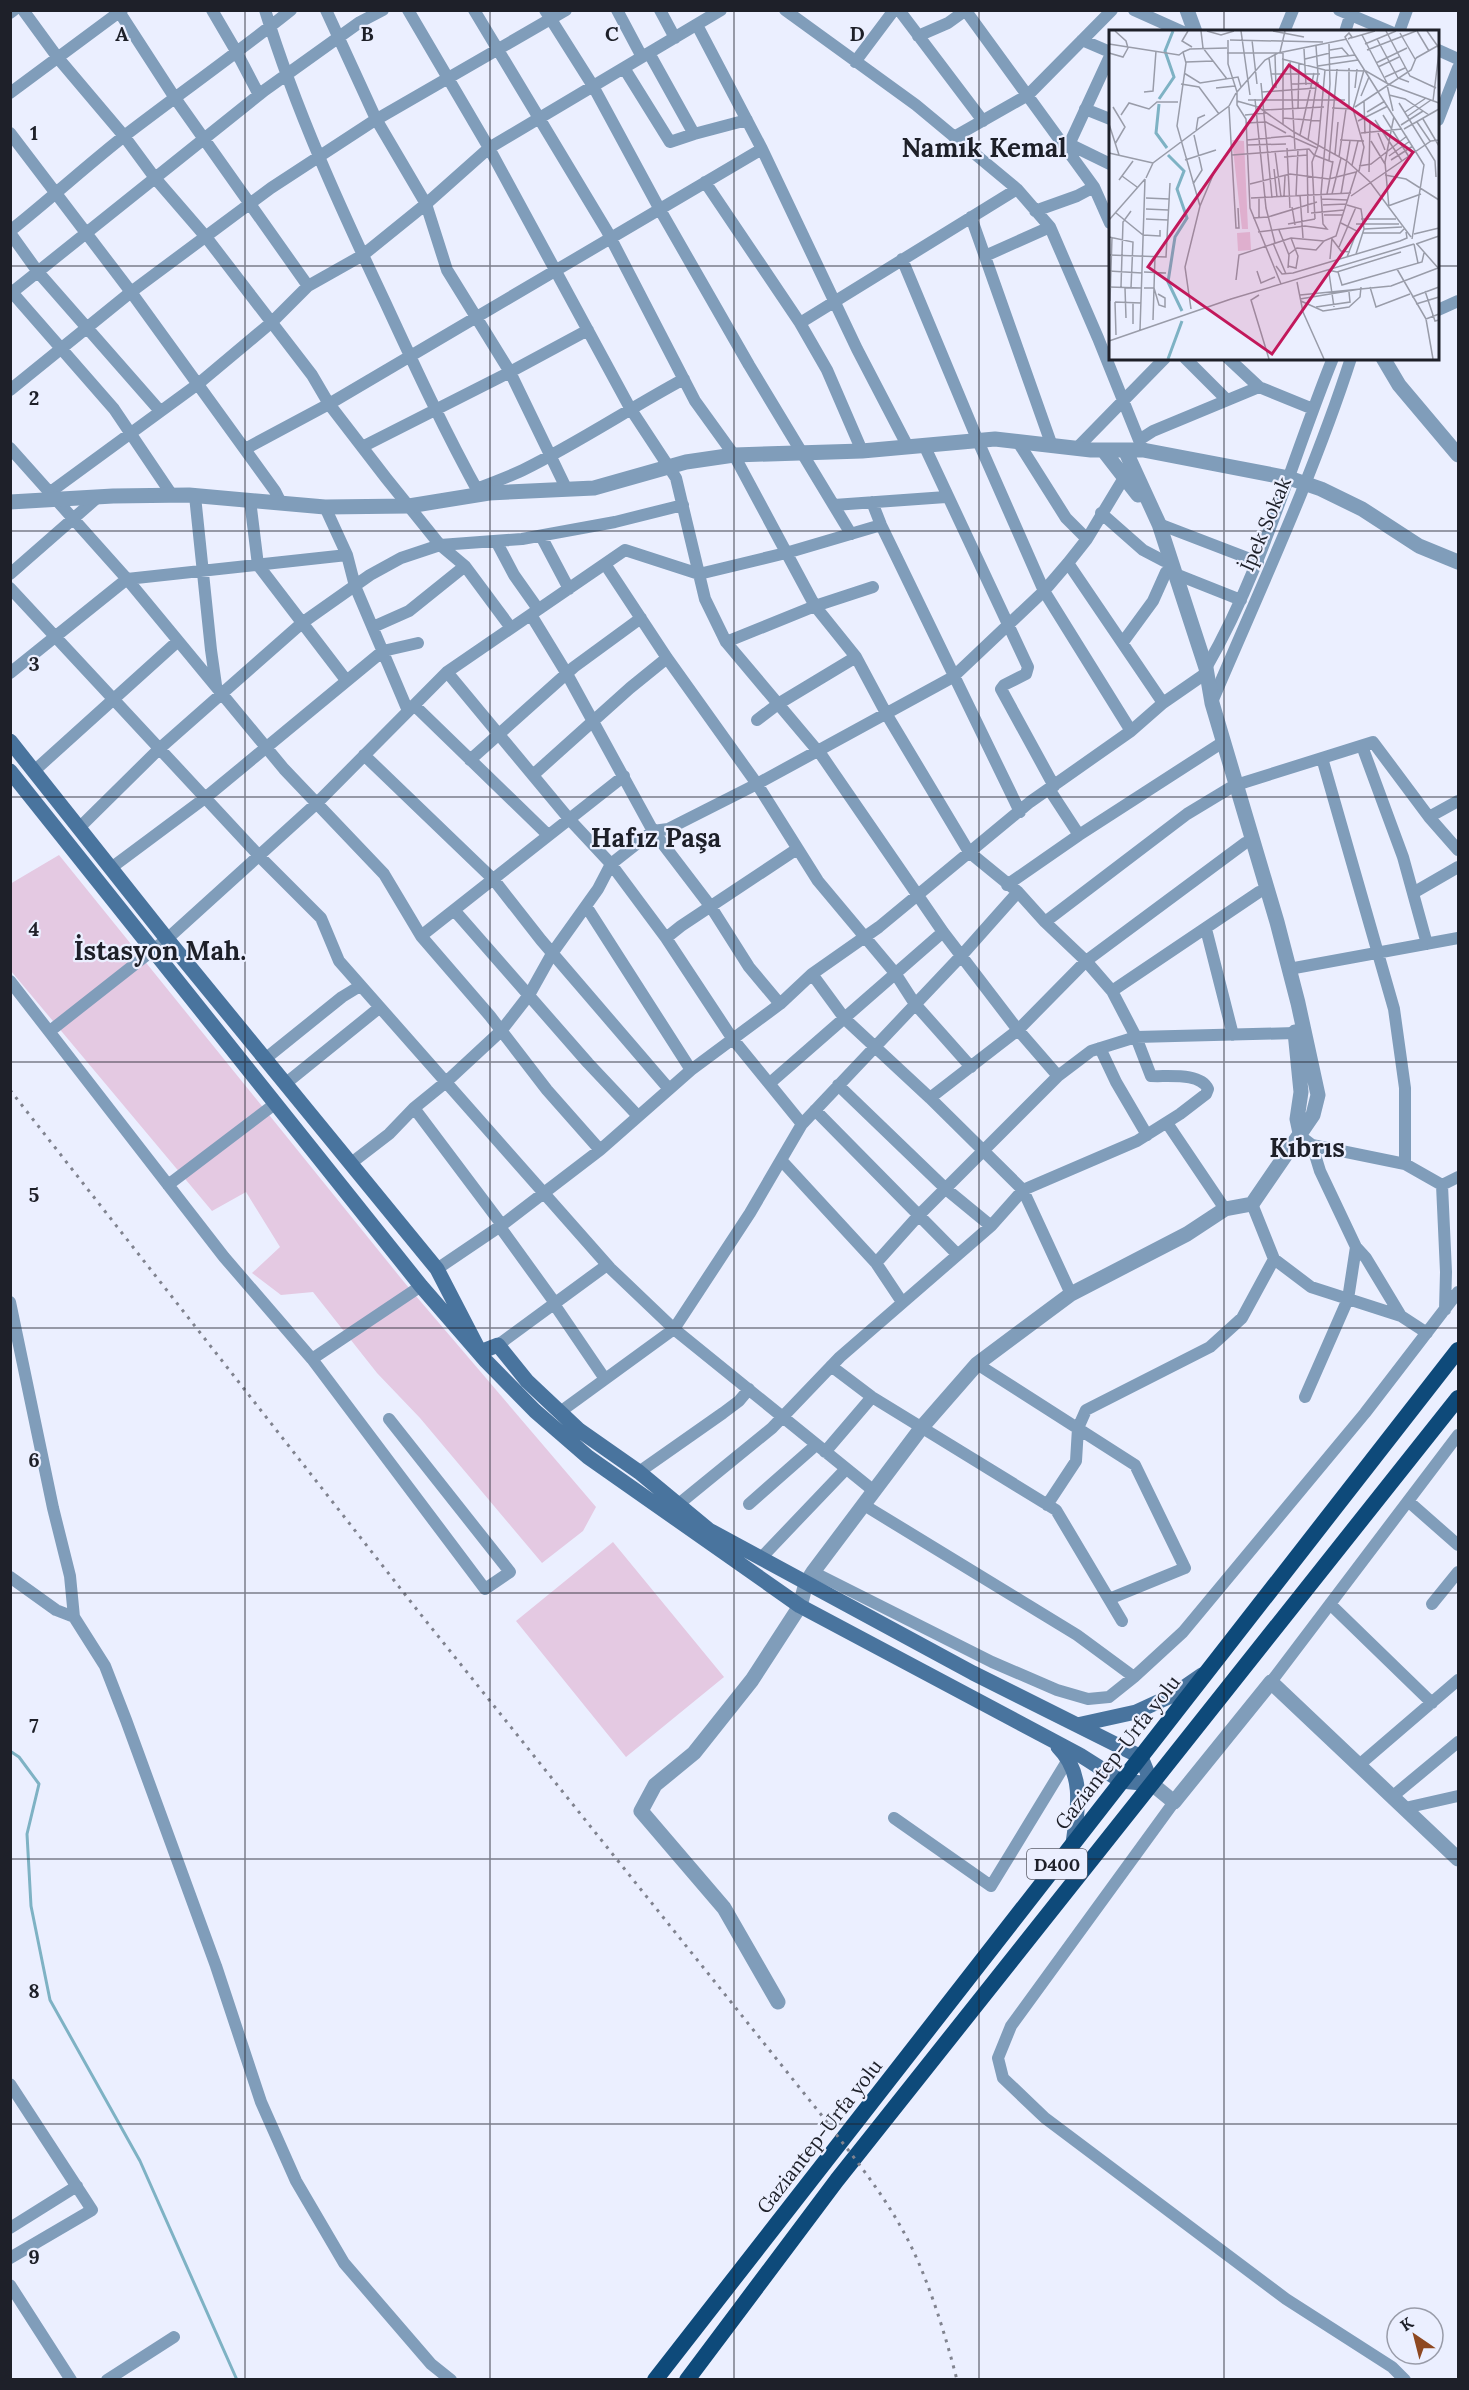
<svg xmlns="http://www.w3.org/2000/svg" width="1469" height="2390" viewBox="0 0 1469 2390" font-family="Lora,serif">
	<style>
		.green { fill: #e4c9e2 }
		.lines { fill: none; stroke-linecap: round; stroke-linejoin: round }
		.stream { stroke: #7eb2c4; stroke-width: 3 }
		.minor { stroke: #809dba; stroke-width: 12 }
		.tertiary { stroke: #809dba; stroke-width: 15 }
		.secondary { stroke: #49749e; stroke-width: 15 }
		.trunk { stroke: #0e4a7a; stroke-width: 16 }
		.rail { stroke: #80838f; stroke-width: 3; stroke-dasharray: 3 6; stroke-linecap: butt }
		.grid { fill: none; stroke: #1e2029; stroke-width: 1.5; stroke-opacity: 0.55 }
		.labels { text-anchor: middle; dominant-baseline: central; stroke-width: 4.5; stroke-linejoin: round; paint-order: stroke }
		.shield { fill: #ebefff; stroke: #5c5e69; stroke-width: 1.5 }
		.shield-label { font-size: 18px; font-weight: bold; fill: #1e2029 }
		.street-label { font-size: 20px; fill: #1e2029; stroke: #ebefff }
		.district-label { font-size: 26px; font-weight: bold; fill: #1e2029; stroke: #ebefff }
		.inset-river { fill: none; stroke: #7eb2c4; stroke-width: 3 }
		.inset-road { fill: none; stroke: #999ca9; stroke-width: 1.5 }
		.view { fill: #c2185b; fill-opacity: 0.15; stroke: #c2185b; stroke-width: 3 }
		.inset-edge { fill: none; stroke: #1e2029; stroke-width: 3 }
		.grid-label { font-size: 20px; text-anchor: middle; font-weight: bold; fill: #1e2029; stroke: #ebefff; stroke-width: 4.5; stroke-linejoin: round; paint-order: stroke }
	</style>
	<rect width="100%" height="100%" fill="#ebefff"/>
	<!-- green -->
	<path class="green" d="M 59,855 L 404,1282 L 596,1507 L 583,1531 L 542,1563 L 420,1418 L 377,1373 L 313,1292 L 281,1295 L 252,1273 L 280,1247 L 246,1192 L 212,1211 L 11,971 L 10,884 Z
		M 613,1542 L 724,1677 L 626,1757 L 516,1621 Z"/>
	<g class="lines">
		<!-- stream -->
		<path class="stream" d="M 10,1751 L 19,1757 L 39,1784 L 27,1834 L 31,1906 L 50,2000 L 140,2161 L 237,2380"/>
		<!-- minor -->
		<path class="minor" d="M 23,10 L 58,58 L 124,136 L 155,178 L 206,237 L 312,375 L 329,404 L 386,478 L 440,545 L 465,566 L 511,628
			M 118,10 L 175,98 L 308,286
			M 212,10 L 236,51 L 259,95
			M 265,10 C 296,111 340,207 385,302 C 415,367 445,432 480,495
			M 326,10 L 376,119 L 426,204 L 447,270 L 510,372 L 567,490
			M 408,10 L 489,148 L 630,408 L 676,478 L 705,599 L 726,642 L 822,756 L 943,932 L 1018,1030 L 1058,1076
			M 474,10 L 607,231 L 695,401 L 734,455 L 815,606 L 856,657 L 887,715 L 969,852 L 1018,892 L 1045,922 L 1086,961 L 1112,991 L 1136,1037 L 1151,1076 C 1167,1077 1200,1072 1208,1089 L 1206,1094 L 1180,1114 L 1137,1141 L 1023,1190 L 991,1226 L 840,1357 L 772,1428 L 680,1503
			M 545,10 L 593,86 L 659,208 L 749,365 L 851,534
			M 617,10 L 642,57
			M 660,10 L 675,38
			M 785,10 L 916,105 L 1017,189 L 1050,227 L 1098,338 L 1143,450
			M 899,10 L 983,121
			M 1134,10 L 1183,32
			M 1339,10 L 1391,32
			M 966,11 L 1094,187 L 1110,223
			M 10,13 L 14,10
			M 697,25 L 762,149 L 857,349 L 908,447
			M 1284,32 L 1293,10
			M 1345,32 L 1352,10
			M 1399,32 L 1407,10
			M 918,36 L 948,23 L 966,10
			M 1082,40 L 1110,52
			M 1438,50 L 1458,59
			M 649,53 L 694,134 L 747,120
			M 855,62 L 894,10
			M 624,68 L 670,142 L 694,134
			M 10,93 L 122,10
			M 1085,109 L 1110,119
			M 1438,120 L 1458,68
			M 10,133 L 131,292 L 275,491 L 281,503
			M 954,137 L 1028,95 L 1112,10
			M 1069,144 L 1110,164
			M 1067,149 L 1110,56
			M 705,182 L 800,323 L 827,370 L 862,451
			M 1035,211 L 1077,196 L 1094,187
			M 971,217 L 1052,446
			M 10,231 C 49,200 85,167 123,137 C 179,94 236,54 291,10
			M 10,233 L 38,272 L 160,411
			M 985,256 L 1050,227
			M 902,259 L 978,441 L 1044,591 L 1131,731
			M 10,290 L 114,409 L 172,495
			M 10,294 L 265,90 L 360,22 L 383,10
			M 1438,310 L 1458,301
			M 800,323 L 1017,189
			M 1185,358 L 1227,400
			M 1228,358 L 1259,387 L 1313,409
			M 10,390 L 131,292 L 271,188 L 372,122 L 566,10
			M 1139,440 L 1153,431 L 1259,387
			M 1018,442 L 1066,518 L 1087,539
			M 924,445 L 1028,667 L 1026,674 L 1004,685 L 1001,689 L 1054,786
			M 362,447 L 510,372 L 588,330
			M 10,448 L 127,579 L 284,769 L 384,874 L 421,936 L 490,1016 L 547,1090 L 600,1150
			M 1077,448 L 1165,358
			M 245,449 L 329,404 L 762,149
			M 476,489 C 492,483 508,477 523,470 C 578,443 630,408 684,379
			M 49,493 L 198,384 L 272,322 L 308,286 L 363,255 L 426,204 L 489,148 L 721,10
			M 195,496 L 211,650 L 216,685
			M 250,500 L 258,565 L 346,680
			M 872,502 L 881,525 L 1020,812
			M 834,505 L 946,497
			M 325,507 L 347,555 L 355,586 L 408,711
			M 1101,513 L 1143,550 L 1164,561
			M 1159,524 L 1258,562
			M 541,536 L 569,589
			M 496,541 L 514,575 L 538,609
			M 1068,563 L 1163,703
			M 605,564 L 667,658 L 757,784 L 818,881 L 895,973 L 915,1004 L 971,1067
			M 1173,573 L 1241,600
			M 10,574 L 98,497
			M 10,588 L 263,860 L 321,918 L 339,961 L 610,1268 L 674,1329 L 874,1491
			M 531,615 L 567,674 L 653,831 L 711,907 L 749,967 L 780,1004
			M 373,627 L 409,611 L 465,566
			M 726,642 L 815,606 L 873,587
			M 1123,642 L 1153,601 L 1166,572
			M 1206,668 C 1262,571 1291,462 1333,358
			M 447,672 L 570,820 L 611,864 L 666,938 L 732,1038 L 802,1124
			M 10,673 L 127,579 L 347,555
			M 1212,702 C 1260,589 1313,476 1351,358
			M 414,705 L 548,835
			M 757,720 L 778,704 L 856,657
			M 1362,746 L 1403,857 L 1427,944
			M 364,755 L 494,880 L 541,940 L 669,1089
			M 1322,758 L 1394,1009 L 1405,1088 L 1405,1164
			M 470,760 L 574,667 L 641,618
			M 34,771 L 178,641
			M 533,775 L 630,688 L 667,658
			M 1236,785 L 1373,742 L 1429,817 L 1458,850
			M 1049,789 L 1079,835
			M 1429,817 L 1458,801
			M 79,828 L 159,749 L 302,623 L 370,575 L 401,558 L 440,545 L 522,539 L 615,522 L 683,505
			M 111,868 L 205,798 L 383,651 L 418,643
			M 1007,885 L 1079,835 L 1220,744
			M 1413,893 L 1458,867
			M 586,906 L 691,1070
			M 454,910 L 588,1063 L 638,1116
			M 1045,922 L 1187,814 L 1230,788
			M 1206,929 L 1233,1035
			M 421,936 L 624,776
			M 666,938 L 681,926 L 797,849
			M 1289,969 L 1458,938
			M 812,974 L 845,1019 L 930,1098 L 1023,1190 L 1071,1294
			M 10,981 L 224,1257 L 312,1359 L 485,1589 L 510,1572 L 389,1419
			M 1112,991 L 1259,892
			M 50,1031 L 167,939 L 317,803 L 447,672 L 625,550 L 699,574 L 786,553 L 881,525
			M 1100,1048 L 1116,1082 L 1147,1135
			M 265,1059 L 342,997 L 360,986
			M 770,1083 L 943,932
			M 285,1084 L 379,1008
			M 838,1085 L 946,1189 L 991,1226
			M 930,1098 L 1018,1030 L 1086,961 L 1245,843
			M 414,1108 L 502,1225
			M 815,1110 L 957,1254
			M 1167,1123 L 1225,1209
			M 1299,1135 L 1312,1145 L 1320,1171 L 1356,1247 L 1366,1258 L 1401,1316
			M 1312,1145 L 1405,1164 L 1442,1185 L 1458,1177
			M 781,1160 L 876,1263 L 902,1302
			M 350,1164 L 389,1134 L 414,1108 L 446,1082 L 501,1031 L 529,995 L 553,952 L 598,889 L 611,864 L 653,831 L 668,829 L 757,784 L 953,677 L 1044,591 L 1068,563 L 1087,539 L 1125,476
			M 168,1185 L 276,1103
			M 1442,1185 L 1446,1272 L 1445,1310
			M 500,1227 L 555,1303
			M 1274,1259 L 1311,1287 L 1401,1316 L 1427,1333
			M 876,1263 L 919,1215 L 1058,1076 L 1091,1051 L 1136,1037 L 1295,1033
			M 437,1269 L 502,1225 L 600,1150 L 691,1070 L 780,1004 L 812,974 L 879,927 L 1030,802 L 1131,731 L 1163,703 L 1202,676
			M 10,1302 L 53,1508 L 70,1576 L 74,1617 L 105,1666 L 126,1720 L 216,1966 L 261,2102 L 296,2181 L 344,2263 L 431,2364 L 451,2380
			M 554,1304 L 605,1379
			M 498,1345 L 607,1265
			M 312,1359 L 421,1286
			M 977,1364 L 1135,1465 L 1185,1568 L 1109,1599
			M 831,1366 L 872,1397 L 1056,1510 L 1122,1621
			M 1305,1397 L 1348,1299 L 1356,1247
			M 560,1412 L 674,1329 L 750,1213 L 802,1124 L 962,955 L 1018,892
			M 825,1452 L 872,1397
			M 639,1472 L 723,1413 L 739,1401 L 749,1389
			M 1408,1501 L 1458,1545
			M 749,1504 L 816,1445
			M 864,1505 L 1077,1635 L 1134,1677
			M 1047,1505 L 1076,1461 L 1078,1428 L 1086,1410 L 1210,1347 L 1242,1318 L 1274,1259 L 1252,1204
			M 761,1558 L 845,1470
			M 813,1572 L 992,1662 L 1057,1690 L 1088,1699 L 1109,1697 L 1134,1677 L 1183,1632 L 1365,1413 L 1458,1292
			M 10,1577 L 56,1610 L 74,1617
			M 1330,1604 L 1432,1703
			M 1432,1604 L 1458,1572
			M 1271,1682 L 1458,1435
			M 1359,1765 L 1458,1680
			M 1393,1796 L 1458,1742
			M 1174,1802 L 1011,2026 L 998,2058 L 1003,2078 L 1045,2118 L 1286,2299 L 1392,2367 L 1405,2380
			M 1405,1808 L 1458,1796
			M 894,1818 L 991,1886 L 1069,1758
			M 10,2084 L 92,2210 L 10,2258
			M 10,2228 L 77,2186
			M 10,2285 L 71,2380
			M 107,2380 L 174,2337"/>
		<!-- tertiary -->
		<path class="tertiary" d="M 1187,10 L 1195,32
			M 1383,358 L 1399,385 L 1458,455
			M 1103,450 L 1138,495
			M 10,502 L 113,496 L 189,495 L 325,507 L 409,506 L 489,493 L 594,488 L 686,462 L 734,455 L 862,451 L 995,439 L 1091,450 L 1143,450 L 1289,478 L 1321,489 L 1362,509 L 1419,546 L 1458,562
			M 1295,1032 L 1301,1092 L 1297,1119 L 1300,1133
			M 1152,1784 L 1174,1802 L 1271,1682 L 1458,1859
			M 778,2002 L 724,1908 L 641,1811 L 655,1785 L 694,1753 L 752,1680 L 800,1606 L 806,1583 L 813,1572 L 922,1427 L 977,1364 L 1071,1294 L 1187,1234 L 1225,1209 L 1252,1204 L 1313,1115 L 1318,1095 L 1298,1003 L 1277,922 L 1212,703 L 1206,668 L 1159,524 L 1125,450"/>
		<!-- secondary -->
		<path class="secondary" d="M 10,741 L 167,939 L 437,1269 L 480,1352 L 498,1345 L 527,1381 L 579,1430 L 639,1472 L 709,1530 L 973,1673 L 1141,1757 L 1152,1784 L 1121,1781 L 1080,1755 L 800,1606 L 588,1457 L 535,1411 L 486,1361 L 421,1286 L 10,771
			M 1077,1725 L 1136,1712 L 1173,1695 L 1202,1675
			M 1058,1747 C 1085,1774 1078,1809 1073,1843"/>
		<!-- trunk -->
		<path class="trunk" d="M 655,2380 L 1458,1350
			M 687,2380 L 837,2180 L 1458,1398"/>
		<!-- rail -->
		<path class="rail" d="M 10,1090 L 418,1611 L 823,2117 C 850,2153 880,2189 902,2229 C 926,2271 945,2333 957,2380"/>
	</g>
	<!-- grid -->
	<path class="grid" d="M 245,10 L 245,2380M 490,10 L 490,2380M 734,10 L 734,2380M 979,10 L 979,2380M 1224,10 L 1224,32M 10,266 L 1110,266M 1438,266 L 1458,266M 1224,358 L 1224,2380M 10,531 L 1458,531M 10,797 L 1458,797M 10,1062 L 1458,1062M 10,1328 L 1458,1328M 10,1593 L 1458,1593M 10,1859 L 1458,1859M 10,2124 L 1458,2124"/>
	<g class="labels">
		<!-- shield labels -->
		<rect class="shield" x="1027" y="1849" width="60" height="30" rx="4.5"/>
		<g class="shield-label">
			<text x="1057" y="1864">D400</text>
		</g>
		<!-- street labels -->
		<g class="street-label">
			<text transform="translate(1265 524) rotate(-67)">İpek Sokak</text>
			<text transform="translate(1117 1752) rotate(-52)">Gaziantep-Urfa yolu</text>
			<text transform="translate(819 2136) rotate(-52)">Gaziantep-Urfa yolu</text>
		</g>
		<!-- district labels -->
		<g class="district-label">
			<text x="984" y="147">Namık Kemal</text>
			<text x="656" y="837">Hafız Paşa</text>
			<text x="160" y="950">İstasyon Mah.</text>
			<text x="1307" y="1147">Kıbrıs</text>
		</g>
	</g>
	<!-- overview -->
	<g transform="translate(1109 30)">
		<rect width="330" height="330" fill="#ebefff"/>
		<path d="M 123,110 L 135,111 L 139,199 L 133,199 ZM 141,202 L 142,220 L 129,221 L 128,203 Z" fill="#e4c9e2"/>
		<path class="inset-river" d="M 50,69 L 65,47 L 56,21 L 64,1M 50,74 L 47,103 L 58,118M 59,125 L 75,141 L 68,159 L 78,188 L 66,207 L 59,252 L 73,281M 59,329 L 73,291"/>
		<path class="inset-road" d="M 79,1 L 73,11 L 83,17M 92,1 L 94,18 L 118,49M 98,1 L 112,5 L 125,1M 132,1 L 141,65M 164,1 L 195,7M 277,1 L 301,46 L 327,58M 308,1 L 320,21M 318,1 L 330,18M 291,3 L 306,29M 253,5 L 278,53M 242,8 L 266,1M 239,9 L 243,7 L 240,3 L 236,7 L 246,25 L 315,135 L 303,209M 268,9 L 289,48 L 300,52M 119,10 L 119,34 L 128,62M 121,10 L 214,12M 143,10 L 148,54M 0,14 L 70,25 L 74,22M 256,14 L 287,1M 195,19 L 197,55M 221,20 L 233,18 L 240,26M 258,20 L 307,1M 171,22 L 176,1M 0,23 L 14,27 L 19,18 L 17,11 L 6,1M 118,23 L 174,23 L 174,94M 166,25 L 167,58M 160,28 L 164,58M 221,28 L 246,25M 307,28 L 330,15M 173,29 L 216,40 L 257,41 L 281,55 L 330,73M 196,29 L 221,23M 181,31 L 186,119M 77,32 L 104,31M 267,33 L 298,18M 209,36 L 249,30M 269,37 L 290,27M 240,38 L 240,79M 75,43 L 91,53 L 129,47 L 132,57M 162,44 L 211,44M 276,47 L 296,38M 152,53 L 163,168M 72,54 L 90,57 L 110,84M 182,54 L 210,53M 278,55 L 284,81M 107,58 L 126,56M 246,58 L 248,39M 35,62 L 44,61 L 47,21M 153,62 L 207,58M 280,65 L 296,69 L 320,85M 252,66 L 260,47M 146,69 L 157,178 L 166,213M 139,70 L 236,70M 128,71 L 149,77 L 185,102 L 238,131 L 261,152 L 302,207M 255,71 L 256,104M 324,71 L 330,22M 290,73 L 326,131 L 327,147M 4,77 L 16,97 L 6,114M 120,77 L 127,198 L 130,198 L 129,178M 246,77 L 302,40 L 307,28M 189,78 L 190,33M 223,78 L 244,79M 155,80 L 215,77M 258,82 L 276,71M 296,82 L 317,68M 12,85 L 20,73 L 40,79 L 48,72 L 69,72M 136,85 L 157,83M 274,85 L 300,127M 299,86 L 322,70M 174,88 L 212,91M 314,89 L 330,116M 266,90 L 293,131M 249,91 L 279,76M 308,92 L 321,111M 137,93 L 157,92 L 177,103M 0,94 L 10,125M 292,95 L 314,81M 295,99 L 330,79M 87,101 L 89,88 L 96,85M 252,103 L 293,99M 269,103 L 276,120M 191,105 L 205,43M 138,110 L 181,106 L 208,118M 199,110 L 209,44 L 207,16M 231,110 L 255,111M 262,111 L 276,134M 138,115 L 177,114M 178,118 L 181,178M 198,119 L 199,183M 166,121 L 172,167M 0,123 L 44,133M 226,124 L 229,92M 123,125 L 200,119 L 205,125 L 223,132M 280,126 L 301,111M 175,127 L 198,125M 230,127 L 237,79M 76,130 L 107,120M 282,130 L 304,116M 220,131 L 228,39M 243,135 L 249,111M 250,136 L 262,134 L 298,106M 165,139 L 168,167M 250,141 L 255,117 L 244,79 L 255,40M 260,142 L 261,93M 276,145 L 297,149 L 330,170M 13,146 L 28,157M 37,148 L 44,133 L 120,76 L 127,63M 10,150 L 24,131M 84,154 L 93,140 L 85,105M 141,154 L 181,144 L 220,149 L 247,142M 218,164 L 224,131M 223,164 L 232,128M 232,164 L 241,111M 191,165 L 194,208M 175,166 L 176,146M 187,166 L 189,119M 242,166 L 322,111 L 330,110M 37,168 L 60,169M 142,168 L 242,163M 213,169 L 239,170M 214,175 L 237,174M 238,175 L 252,179 L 255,199 L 247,224M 91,176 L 68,96 L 77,33 L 74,22 L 81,19 L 118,18M 279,176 L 312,164M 183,177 L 186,195M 280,178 L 276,132 L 285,86M 37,179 L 59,180M 7,183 L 34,205 L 51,206 L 51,200M 202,183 L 235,180M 215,185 L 234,185M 150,187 L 150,168M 144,188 L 159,187 L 208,172M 37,189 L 59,190M 206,189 L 203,132 L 209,116 L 216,40M 252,189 L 287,189M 0,190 L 36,149M 232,193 L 248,201 L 238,227M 179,194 L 206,189M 247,194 L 290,194M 255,199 L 293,197M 170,200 L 180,225 L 179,238M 149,202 L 196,196 L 218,199 L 214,194 L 212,164 L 221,54 L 220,14M 254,203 L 291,203 L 295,199M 305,204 L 330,198M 0,207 L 24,212 L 22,258M 223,209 L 232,221 L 241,222M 164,213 L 177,244M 305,214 L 309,233M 307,214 L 330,206M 308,214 L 330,239M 230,217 L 247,177M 180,224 L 188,218 L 207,220 L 215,211M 0,225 L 57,227 L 61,153M 221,229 L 223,208M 167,236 L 173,244 L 184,243 L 291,211 L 298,208 L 297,202M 179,236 L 187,238 L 189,226 L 182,208M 288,239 L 317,289 L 330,284M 219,240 L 228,242 L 292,222M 0,241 L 33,243M 148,241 L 152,253 L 166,247M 35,242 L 57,243M 229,242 L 233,255 L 313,232 L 315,223M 220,243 L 225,277M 127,250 L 130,225 L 182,208 L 215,211 L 227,206 L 248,140M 188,252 L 194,282 L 215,329M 172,254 L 141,178 L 137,89 L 128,75 L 128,62 L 156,30 L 169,23 L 238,9M 0,257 L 32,258M 12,257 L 14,192 L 22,181M 261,257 L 267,277 L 301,264M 16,258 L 17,288M 35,258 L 45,258 L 50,275 L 56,277 L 56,268 L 49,264M 316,261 L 326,291 L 330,290M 150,265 L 142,270 L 160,329M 191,265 L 282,256 L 329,238M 303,267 L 330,257M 191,269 L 251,259M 1,271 L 3,207M 192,271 L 214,281 L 240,277 L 251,267 L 252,257M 6,272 L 7,305M 6,272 L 32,273M 307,274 L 330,267M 207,277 L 241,272 L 240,262M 82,279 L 76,237 L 91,176 L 107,138M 317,289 L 324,329M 44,290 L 46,226M 24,294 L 24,273M 31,300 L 36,149M 0,311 L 122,269 L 305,214"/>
		<path class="view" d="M 180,35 L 304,122 L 163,324 L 39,237 Z"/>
		<rect width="330" height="330" class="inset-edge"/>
	</g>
	<g class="grid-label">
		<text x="122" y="41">A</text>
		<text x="367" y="41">B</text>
		<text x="612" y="41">C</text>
		<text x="857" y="41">D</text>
		<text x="34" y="140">1</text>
		<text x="34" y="405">2</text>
		<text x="34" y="671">3</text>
		<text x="34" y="936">4</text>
		<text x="34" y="1202">5</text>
		<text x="34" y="1467">6</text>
		<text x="34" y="1733">7</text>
		<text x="34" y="1998">8</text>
		<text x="34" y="2264">9</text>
	</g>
	<!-- border -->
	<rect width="1469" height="2390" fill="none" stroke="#1e2029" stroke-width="24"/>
	<!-- north arrow -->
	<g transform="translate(1415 2336) rotate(325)"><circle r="28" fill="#ebefff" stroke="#999ca9" stroke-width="1.5"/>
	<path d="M0-4.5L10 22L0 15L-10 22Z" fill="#8e4821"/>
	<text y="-9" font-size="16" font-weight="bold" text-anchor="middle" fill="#1e2029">K</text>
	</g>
</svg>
